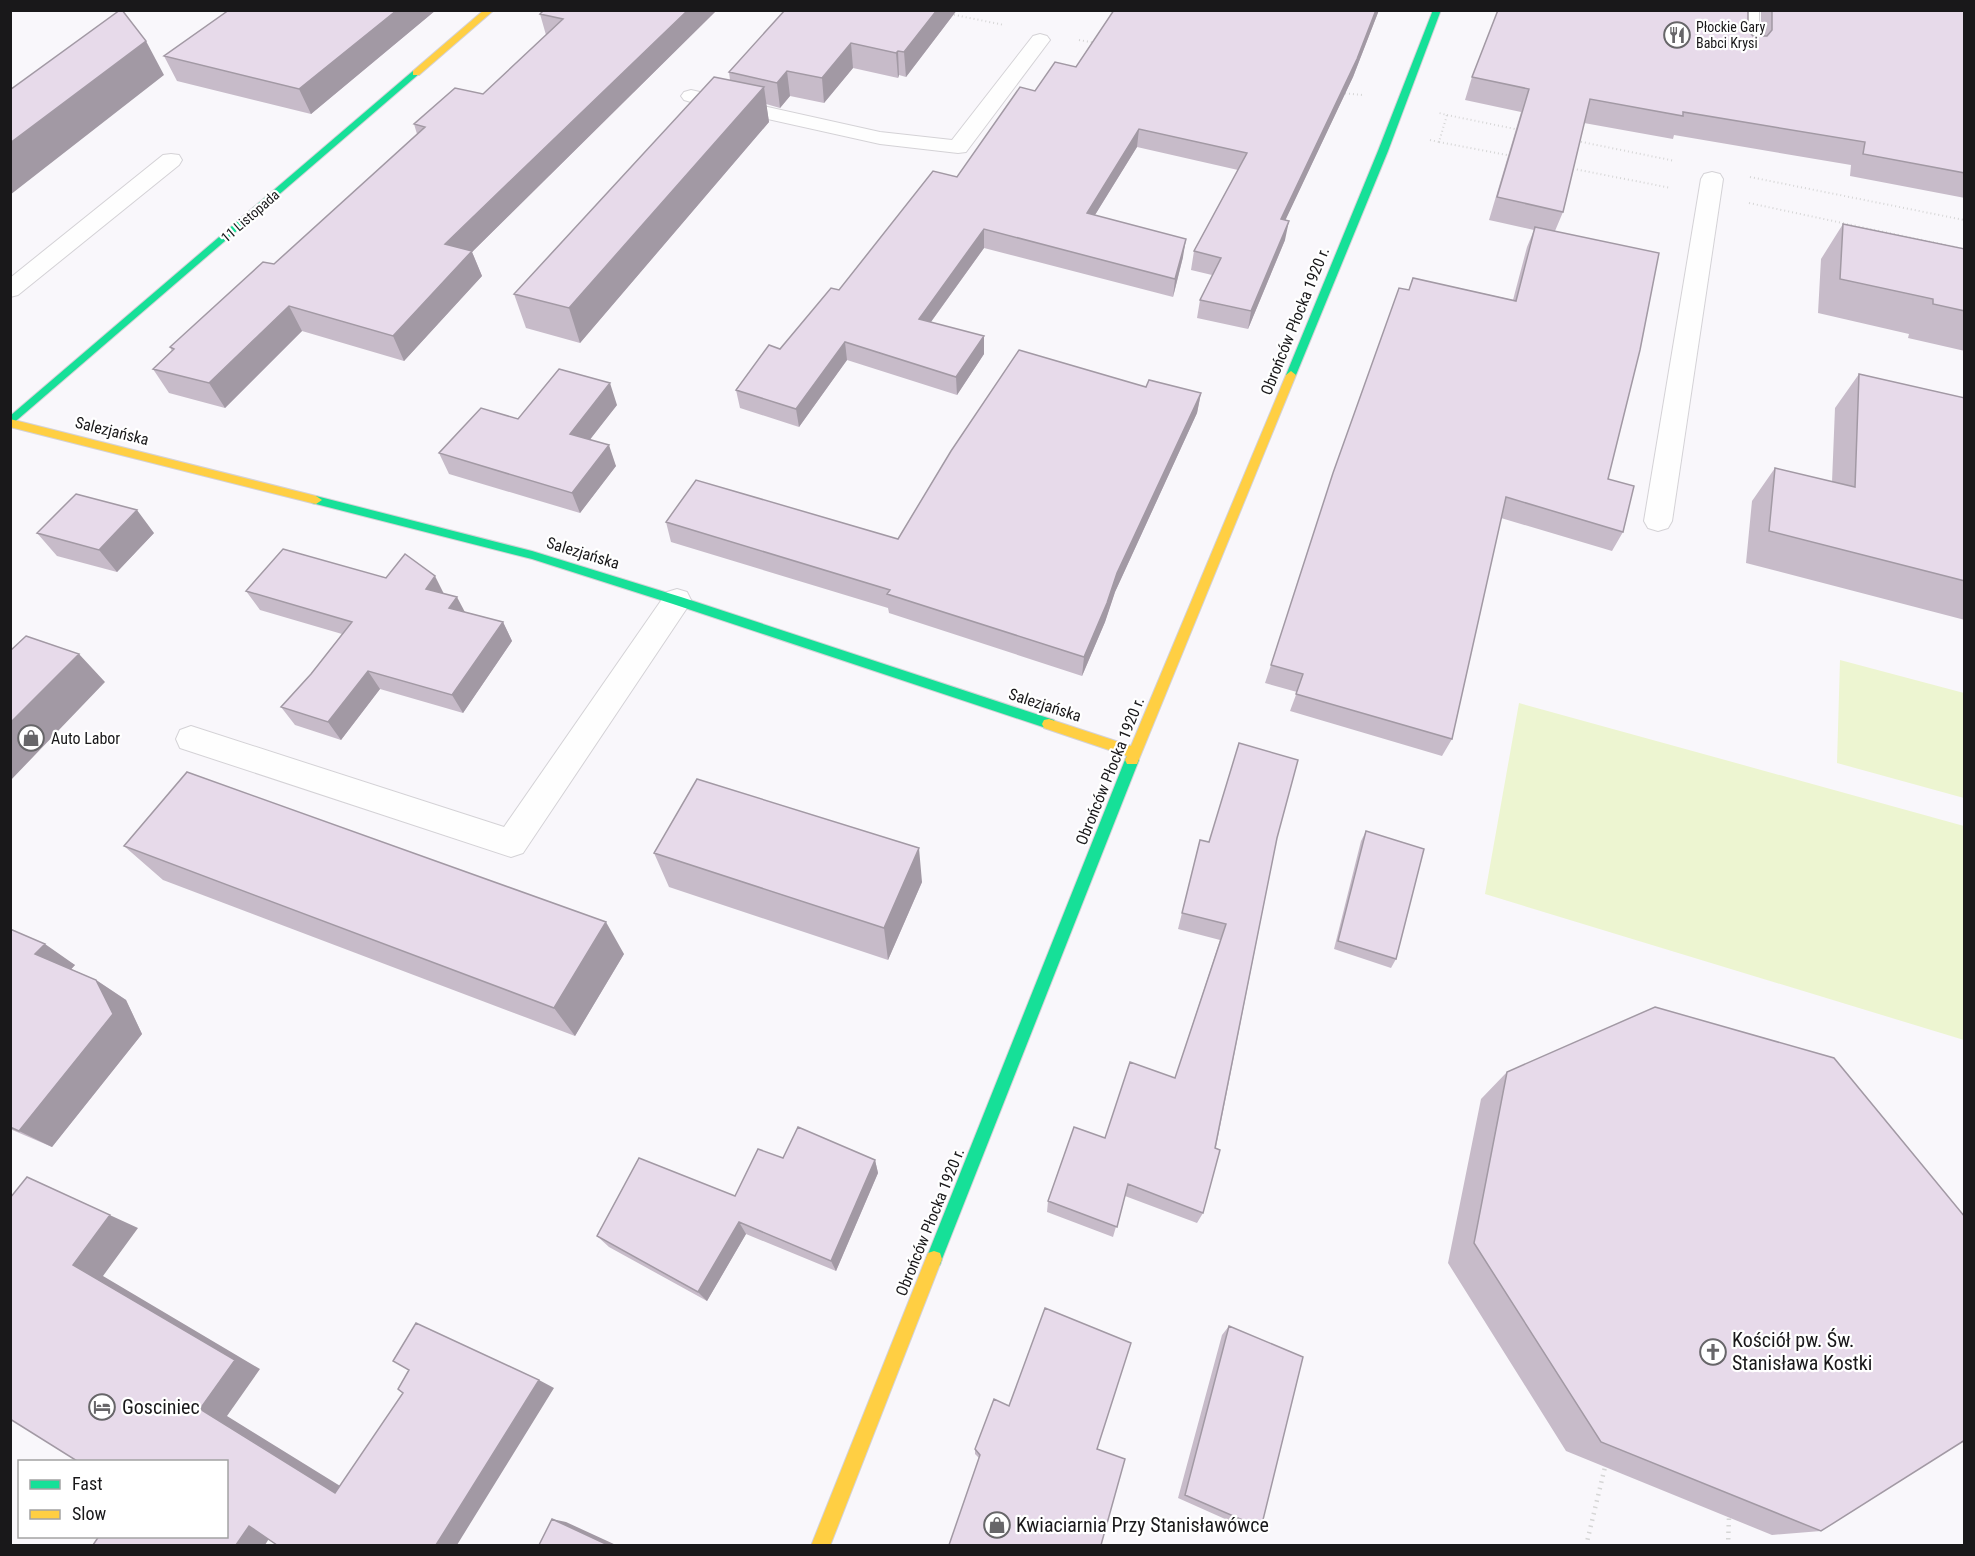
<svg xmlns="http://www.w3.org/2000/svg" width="1975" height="1556" viewBox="0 0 1975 1556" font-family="'Roboto Condensed',sans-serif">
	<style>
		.green { fill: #edf5d1 }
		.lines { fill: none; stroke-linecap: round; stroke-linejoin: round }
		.lane-casing { stroke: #d4d2d6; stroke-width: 2 }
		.street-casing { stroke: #d4d2d6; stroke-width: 2 }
		.fast-casing { stroke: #d4d2d6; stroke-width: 2 }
		.slow-casing { stroke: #d4d2d6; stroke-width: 2 }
		.path-far1 { stroke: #d6d6d6; stroke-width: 2; stroke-dasharray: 1 3; stroke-linecap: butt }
		.path { stroke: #d6d6d6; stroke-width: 4.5; stroke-dasharray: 1.5 5; stroke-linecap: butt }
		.lane { fill: #fefefe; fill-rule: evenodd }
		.street { fill: #fefefe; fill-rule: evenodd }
		.fast { fill: #16e098; fill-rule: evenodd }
		.slow { fill: #ffcf43; fill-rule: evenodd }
		.wall { fill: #c7bbc9 }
		.shaded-wall { fill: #a299a4 }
		.building { fill: #e7daea; stroke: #a299a4; stroke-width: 1.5 }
		.labels { text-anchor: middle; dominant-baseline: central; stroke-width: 4.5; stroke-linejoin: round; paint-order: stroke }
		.far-poi-label { font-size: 14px; fill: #19181a; stroke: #fff; text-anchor: start }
		.far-street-label { font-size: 14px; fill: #19181a; stroke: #fff }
		.street-label { font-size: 16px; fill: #19181a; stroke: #fff }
		.poi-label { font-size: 16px; fill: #19181a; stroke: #fff; text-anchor: start }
		.near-poi-label { font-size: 20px; fill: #19181a; stroke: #fff; text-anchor: start }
	</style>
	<rect width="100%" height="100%" fill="#f9f7fb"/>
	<!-- green -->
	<path class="green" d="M 1840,660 L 1964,693 L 1964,798 L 1837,763 Z
		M 1519,703 L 1964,826 L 1964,1040 L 1485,894 Z"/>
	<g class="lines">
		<!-- lane casing -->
		<g class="lane-casing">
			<path id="lane" d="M 1739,10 L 1759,10 L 1759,52 L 1756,56 L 1742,56 L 1739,52 Z
				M 1040,34 L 1047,36 L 1050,40 L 966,152 L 958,153 L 880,144 L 691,102 L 684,100 L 681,96 L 684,92 L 691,90 L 880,132 L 952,140 L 1033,36 Z
				M 171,154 L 179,155 L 182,160 L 179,165 L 18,295 L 10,297 L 10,278 L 163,155 Z
				M 677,589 L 687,592 L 691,600 L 687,608 L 523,853 L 511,857 L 180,748 L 176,739 L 180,730 L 191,726 L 504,827 L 667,592 Z"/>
		</g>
		<!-- street casing -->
		<g class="street-casing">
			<path id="street" d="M 1712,172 L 1720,174 L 1723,179 L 1672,521 L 1668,528 L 1658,531 L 1648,528 L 1644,521 L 1701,179 L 1704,174 Z"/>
		</g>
		<!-- fast casing -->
		<g class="fast-casing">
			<path id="fast" d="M 1433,10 L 1441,10 L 1388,151 L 1296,375 L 1291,379 L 1287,378 L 1286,375 L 1378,151 Z
				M 413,71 L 420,73 L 10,426 L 10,416 Z
				M 316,496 L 532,551 L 681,597 L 1054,720 L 1056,724 L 1054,728 L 1049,729 L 673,604 L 532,559 L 312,503 L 310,500 L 312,497 Z
				M 1132,754 L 1137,756 L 1139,760 L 942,1259 L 940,1265 L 934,1267 L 928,1265 L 926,1259 L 1125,760 L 1127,756 Z"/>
		</g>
		<!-- slow casing -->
		<g class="slow-casing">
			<path id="slow" d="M 484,10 L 494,10 L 419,75 L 413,75 L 413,71 Z
				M 1291,371 L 1296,375 L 1137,764 L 1127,764 L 1125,760 L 1127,756 L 1044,728 L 1042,724 L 1044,720 L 1049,719 L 1131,746 L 1286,375 Z
				M 10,419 L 316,496 L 322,500 L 316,504 L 10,427 Z
				M 934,1251 L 940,1253 L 942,1259 L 830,1546 L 811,1546 L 928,1253 Z"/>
		</g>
		<!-- path-far1 -->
		<path class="path-far1" d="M 950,14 L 1004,25
			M 1079,40 L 1096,43
			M 1341,93 L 1363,95
			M 1447,115 L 1520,130
			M 1430,140 L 1439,142 L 1447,115 L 1439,113
			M 1577,141 L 1675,161
			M 1439,142 L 1512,156
			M 1569,168 L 1671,188
			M 1750,177 L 1964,220
			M 1749,203 L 1964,249"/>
		<!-- path -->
		<path class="path" d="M 1586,1546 L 1605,1467
			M 1728,1546 L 1729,1517"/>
		<!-- lane -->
		<use href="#lane" class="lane"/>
		<!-- street -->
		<use href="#street" class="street"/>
		<!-- fast -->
		<use href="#fast" class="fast"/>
		<!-- slow -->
		<use href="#slow" class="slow"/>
	</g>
	<!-- wall -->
	<path class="wall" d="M 436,10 L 311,114 L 177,81 L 164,56 Z
		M 544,10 L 717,10 L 472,252 L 482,276 L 404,361 L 302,331 L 225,408 L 169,393 L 153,369 L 172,351 L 170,347 L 274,264 L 417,134 L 414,124 L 483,94 L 546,35 L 540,14 Z
		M 957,10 L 906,77 L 899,75 L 898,78 L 853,68 L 824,103 L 790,96 L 780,108 L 766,104 L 769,122 L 580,343 L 526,328 L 514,294 L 730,80 L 729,72 Z
		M 1114,10 L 1379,10 L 1353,77 L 1285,220 L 1285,240 L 1248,329 L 1197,318 L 1200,300 L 1212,275 L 1191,270 L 1194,251 L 1238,170 L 1137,147 L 1095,215 L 1183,257 L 1173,297 L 984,248 L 931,322 L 984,354 L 957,395 L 847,360 L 799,427 L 740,408 L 736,390 L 780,349 L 957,177 L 1035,91 L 1076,67 Z
		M 1761,10 L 1965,10 L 1965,198 L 1850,176 L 1851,165 L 1674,135 L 1673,139 L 1584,123 L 1563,212 L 1555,231 L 1608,479 L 1623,532 L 1612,551 L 1501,518 L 1452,739 L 1442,756 L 1290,711 L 1297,692 L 1265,683 L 1271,665 L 1413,278 L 1513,300 L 1527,247 L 1534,230 L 1489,220 L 1521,112 L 1465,100 L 1472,77 L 1748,31 L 1753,36 L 1761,36 Z
		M 1843,224 L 1965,249 L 1965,351 L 1908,338 L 1909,334 L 1818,313 L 1821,259 Z
		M 1859,374 L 1965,398 L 1965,620 L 1746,563 L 1752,501 L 1775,468 L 1832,482 L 1835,408 Z
		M 1146,387 L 1201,393 L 1197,413 L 1115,592 L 1105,622 L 1082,676 L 889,613 L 888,608 L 671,542 L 666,522 L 898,539 Z
		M 617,405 L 590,439 L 616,466 L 580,513 L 449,474 L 439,453 L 518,419 Z
		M 37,533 L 154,533 L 117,572 L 57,556 Z
		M 246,591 L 444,594 L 465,612 L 503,622 L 512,641 L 463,713 L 380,689 L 341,740 L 295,725 L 281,707 L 311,674 L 342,634 L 260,610 Z
		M 1366,831 L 1396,959 L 1391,968 L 1334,949 L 1361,841 Z
		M 1277,838 L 1203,1213 L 1197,1223 L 1125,1196 L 1113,1237 L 1047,1212 L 1048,1201 L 1105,1138 L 1175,1078 L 1220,940 L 1178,929 L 1200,840 L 1209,842 Z
		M 124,846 L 624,954 L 575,1036 L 163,880 Z
		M 654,853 L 922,882 L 888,960 L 669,887 Z
		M 10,929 L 75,965 L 71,969 L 96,980 L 126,1000 L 142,1034 L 52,1147 L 10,1129 Z
		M 1507,1072 L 1821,1531 L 1772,1535 L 1566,1451 L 1448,1263 L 1481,1099 Z
		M 875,1160 L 878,1173 L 836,1271 L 746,1234 L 707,1301 L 609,1247 L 597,1236 L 735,1196 Z
		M 1229,1326 L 1261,1528 L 1252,1531 L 1178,1498 L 1222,1335 Z
		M 1131,1343 L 979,1458 L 975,1454 L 975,1449 L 1009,1406 Z"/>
	<!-- shaded-wall -->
	<path class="shaded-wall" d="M 397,10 L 436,10 L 311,114 L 299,89 Z
		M 688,10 L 717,10 L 472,252 L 482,276 L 404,361 L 393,336 L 445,244 Z
		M 937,10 L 957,10 L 906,77 L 904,52 Z
		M 1376,10 L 1379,10 L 1353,77 L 1277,238 L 1281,219 Z
		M 146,41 L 164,75 L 10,195 L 10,143 Z
		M 851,43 L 853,68 L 824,103 L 822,78 Z
		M 898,51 L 899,75 L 898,78 L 896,53 Z
		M 787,71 L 790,96 L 780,108 L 777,83 Z
		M 764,87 L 769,122 L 580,343 L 569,308 Z
		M 1139,129 L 1137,147 L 1085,231 L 1087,213 Z
		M 1289,221 L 1285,240 L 1248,329 L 1251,311 Z
		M 984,229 L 984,248 L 920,337 L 919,319 Z
		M 1186,239 L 1183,257 L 1173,297 L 1175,279 Z
		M 289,306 L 302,331 L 225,408 L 209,383 Z
		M 984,336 L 984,354 L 957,395 L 956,377 Z
		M 845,342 L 847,360 L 799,427 L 796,409 Z
		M 610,383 L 617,405 L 578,455 L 570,434 Z
		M 1201,393 L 1197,413 L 1115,592 L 1105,622 L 1082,676 L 1084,657 L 1117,573 Z
		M 609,445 L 616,466 L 580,513 L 572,493 Z
		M 137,510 L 154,533 L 117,572 L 99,550 Z
		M 435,576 L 445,596 L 426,589 Z
		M 457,597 L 467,616 L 449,608 Z
		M 503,622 L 512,641 L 463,713 L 452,695 Z
		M 79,654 L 105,682 L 10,781 L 10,723 Z
		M 368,671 L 380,689 L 341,740 L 328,722 Z
		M 919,848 L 922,882 L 888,960 L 884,928 Z
		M 606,922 L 624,954 L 575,1036 L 554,1008 Z
		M 45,944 L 75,965 L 66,975 L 35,954 Z
		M 96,980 L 126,1000 L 142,1034 L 52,1147 L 19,1131 Z
		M 875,1160 L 878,1173 L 836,1271 L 831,1261 Z
		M 27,1177 L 138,1228 L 103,1276 L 260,1369 L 227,1416 L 358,1497 L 335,1493 L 200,1409 L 73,1265 Z
		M 739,1222 L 746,1234 L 707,1301 L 698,1292 Z
		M 539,1380 L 554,1388 L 457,1545 L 436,1545 Z
		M 552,1519 L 566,1522 L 616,1545 L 608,1545 Z
		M 249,1526 L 275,1529 L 265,1545 L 236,1545 Z"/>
	<!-- building -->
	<path class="building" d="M 120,10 L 122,10 L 146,41 L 10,143 L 10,90 Z
		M 229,10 L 397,10 L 299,89 L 164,56 Z
		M 544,10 L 688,10 L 445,244 L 472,251 L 393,336 L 289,306 L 209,383 L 153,369 L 174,349 L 170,347 L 263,262 L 274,264 L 425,127 L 414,124 L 455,88 L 483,94 L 563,19 L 540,14 Z
		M 785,10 L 937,10 L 904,52 L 898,51 L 896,53 L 851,43 L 822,78 L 787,71 L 777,83 L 729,72 Z
		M 1114,10 L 1376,10 L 1357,59 L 1281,219 L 1289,221 L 1251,311 L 1200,300 L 1221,258 L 1194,251 L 1247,153 L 1139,129 L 1087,213 L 1186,239 L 1175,279 L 984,229 L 919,319 L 984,336 L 956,377 L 845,342 L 796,409 L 736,390 L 769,345 L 780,349 L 831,288 L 839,290 L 933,171 L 957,177 L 1020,87 L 1035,91 L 1055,62 L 1076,67 Z
		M 1498,10 L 1748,10 L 1748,31 L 1753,36 L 1767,36 L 1772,30 L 1772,10 L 1965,10 L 1965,173 L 1863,154 L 1865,142 L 1683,112 L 1683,116 L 1590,99 L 1563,212 L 1497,197 L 1529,89 L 1472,77 Z
		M 714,77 L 764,87 L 569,308 L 514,294 Z
		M 1843,224 L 1965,249 L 1965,311 L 1933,304 L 1933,299 L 1840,279 Z
		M 1535,227 L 1659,253 L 1640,350 L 1608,479 L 1634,486 L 1623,532 L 1506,497 L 1452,739 L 1296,694 L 1303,674 L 1271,665 L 1333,473 L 1399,288 L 1409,290 L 1413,278 L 1516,301 Z
		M 1019,350 L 1146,387 L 1149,380 L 1201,393 L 1117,573 L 1107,603 L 1084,657 L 887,594 L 890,590 L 666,522 L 696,480 L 898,539 L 951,451 Z
		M 559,369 L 610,383 L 570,434 L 609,445 L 572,493 L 439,453 L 481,408 L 518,419 Z
		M 1859,374 L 1965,398 L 1965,581 L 1769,531 L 1775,468 L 1855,487 Z
		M 76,494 L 137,510 L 99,550 L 37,533 Z
		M 283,549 L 386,578 L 405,554 L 435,576 L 426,589 L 457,597 L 449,608 L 503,622 L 452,695 L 368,671 L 328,722 L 281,707 L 311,674 L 352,622 L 246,591 Z
		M 26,636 L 79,654 L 10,723 L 10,651 Z
		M 1239,743 L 1298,760 L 1277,838 L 1215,1148 L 1220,1150 L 1203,1213 L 1128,1184 L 1117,1227 L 1048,1201 L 1074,1127 L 1105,1138 L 1130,1062 L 1175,1078 L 1226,924 L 1182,913 L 1200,840 L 1209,842 Z
		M 187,772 L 606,922 L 554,1008 L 124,846 Z
		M 697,779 L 919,848 L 884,928 L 654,853 Z
		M 1366,831 L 1424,849 L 1396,959 L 1338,941 Z
		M 10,929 L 45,944 L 35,954 L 96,980 L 113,1014 L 19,1131 L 10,1127 Z
		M 1655,1007 L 1834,1058 L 1965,1217 L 1965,1440 L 1821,1531 L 1601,1442 L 1474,1243 L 1507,1072 Z
		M 798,1127 L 875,1160 L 831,1261 L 739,1222 L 698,1292 L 597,1236 L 639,1158 L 735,1196 L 758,1149 L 783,1158 Z
		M 27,1177 L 110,1215 L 73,1265 L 235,1360 L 200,1409 L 335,1493 L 403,1393 L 398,1389 L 409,1370 L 393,1361 L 416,1323 L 539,1380 L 436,1545 L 277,1545 L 249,1526 L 236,1545 L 93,1545 L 99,1536 L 226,1536 L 226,1461 L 77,1461 L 10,1419 L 10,1198 Z
		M 1045,1308 L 1131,1343 L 1097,1449 L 1125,1459 L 1101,1545 L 949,1545 L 980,1455 L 975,1449 L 994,1399 L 1009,1406 Z
		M 1229,1326 L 1303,1357 L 1261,1528 L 1185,1495 Z
		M 552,1519 L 608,1545 L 539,1545 Z"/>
	<!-- icons -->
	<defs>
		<g id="restaurant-ring" transform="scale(1.35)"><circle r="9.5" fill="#fff" stroke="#676669" stroke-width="1.5"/><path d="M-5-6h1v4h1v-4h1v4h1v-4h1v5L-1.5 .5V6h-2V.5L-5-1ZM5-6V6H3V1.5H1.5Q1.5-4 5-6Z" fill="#676669"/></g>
		<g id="shop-ring" transform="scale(1.35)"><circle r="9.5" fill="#fff" stroke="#676669" stroke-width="1.5"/><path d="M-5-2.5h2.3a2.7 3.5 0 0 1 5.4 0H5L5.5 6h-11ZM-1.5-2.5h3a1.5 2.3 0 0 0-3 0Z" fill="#676669"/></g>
		<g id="church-ring" transform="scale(1.35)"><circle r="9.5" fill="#fff" stroke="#676669" stroke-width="1.5"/><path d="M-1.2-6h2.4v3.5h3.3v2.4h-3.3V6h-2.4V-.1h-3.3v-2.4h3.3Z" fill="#676669"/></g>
		<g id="hotel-ring" transform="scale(1.35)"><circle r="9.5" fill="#fff" stroke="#676669" stroke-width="1.5"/><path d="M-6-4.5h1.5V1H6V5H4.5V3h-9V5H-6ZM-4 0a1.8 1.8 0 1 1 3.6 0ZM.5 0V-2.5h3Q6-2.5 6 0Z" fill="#676669"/></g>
	</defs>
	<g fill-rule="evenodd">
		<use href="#restaurant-ring" x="1677" y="35"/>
		<use href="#shop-ring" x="31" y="738"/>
		<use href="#church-ring" x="1713" y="1352"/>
		<use href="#hotel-ring" x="102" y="1407"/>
		<use href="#shop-ring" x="997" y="1525"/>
	</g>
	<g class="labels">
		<!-- far-poi labels -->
		<g class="far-poi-label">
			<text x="1696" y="27">Płockie Gary<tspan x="1696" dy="16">Babci Krysi</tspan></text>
		</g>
		<!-- far-street labels -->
		<g class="far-street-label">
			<text transform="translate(250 216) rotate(-41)">11 Listopada</text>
		</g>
		<!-- street labels -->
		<g class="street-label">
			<text transform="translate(1295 321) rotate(-68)">Obrońców Płocka 1920 r.</text>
			<text transform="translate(112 431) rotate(14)">Salezjańska</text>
			<text transform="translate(583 553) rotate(17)">Salezjańska</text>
			<text transform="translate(1045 705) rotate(18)">Salezjańska</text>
			<text transform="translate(1110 771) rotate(-68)">Obrońców Płocka 1920 r.</text>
			<text transform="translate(930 1222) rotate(-68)">Obrońców Płocka 1920 r.</text>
		</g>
		<!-- poi labels -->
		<g class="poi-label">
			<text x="51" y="738">Auto Labor</text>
		</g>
		<!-- near-poi labels -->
		<g class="near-poi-label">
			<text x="1732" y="1340">Kościół pw. Św.<tspan x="1732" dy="23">Stanisława Kostki</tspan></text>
			<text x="122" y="1407">Gosciniec</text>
			<text x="1016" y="1525">Kwiaciarnia Przy Stanisławówce</text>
		</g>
	</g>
	<!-- border -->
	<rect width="1975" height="1556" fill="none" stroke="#19181a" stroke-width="24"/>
	<!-- legend -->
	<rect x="18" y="1460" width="210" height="78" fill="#ffffff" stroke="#a3a3a3" stroke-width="1.5"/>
	<rect x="30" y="1480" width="30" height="9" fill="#16e098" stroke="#a3a3a3" stroke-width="1.5"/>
	<text x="72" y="1490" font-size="18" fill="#19181a">Fast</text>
	<rect x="30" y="1510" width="30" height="9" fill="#ffcf43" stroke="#a3a3a3" stroke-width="1.5"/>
	<text x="72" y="1520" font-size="18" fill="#19181a">Slow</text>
</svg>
